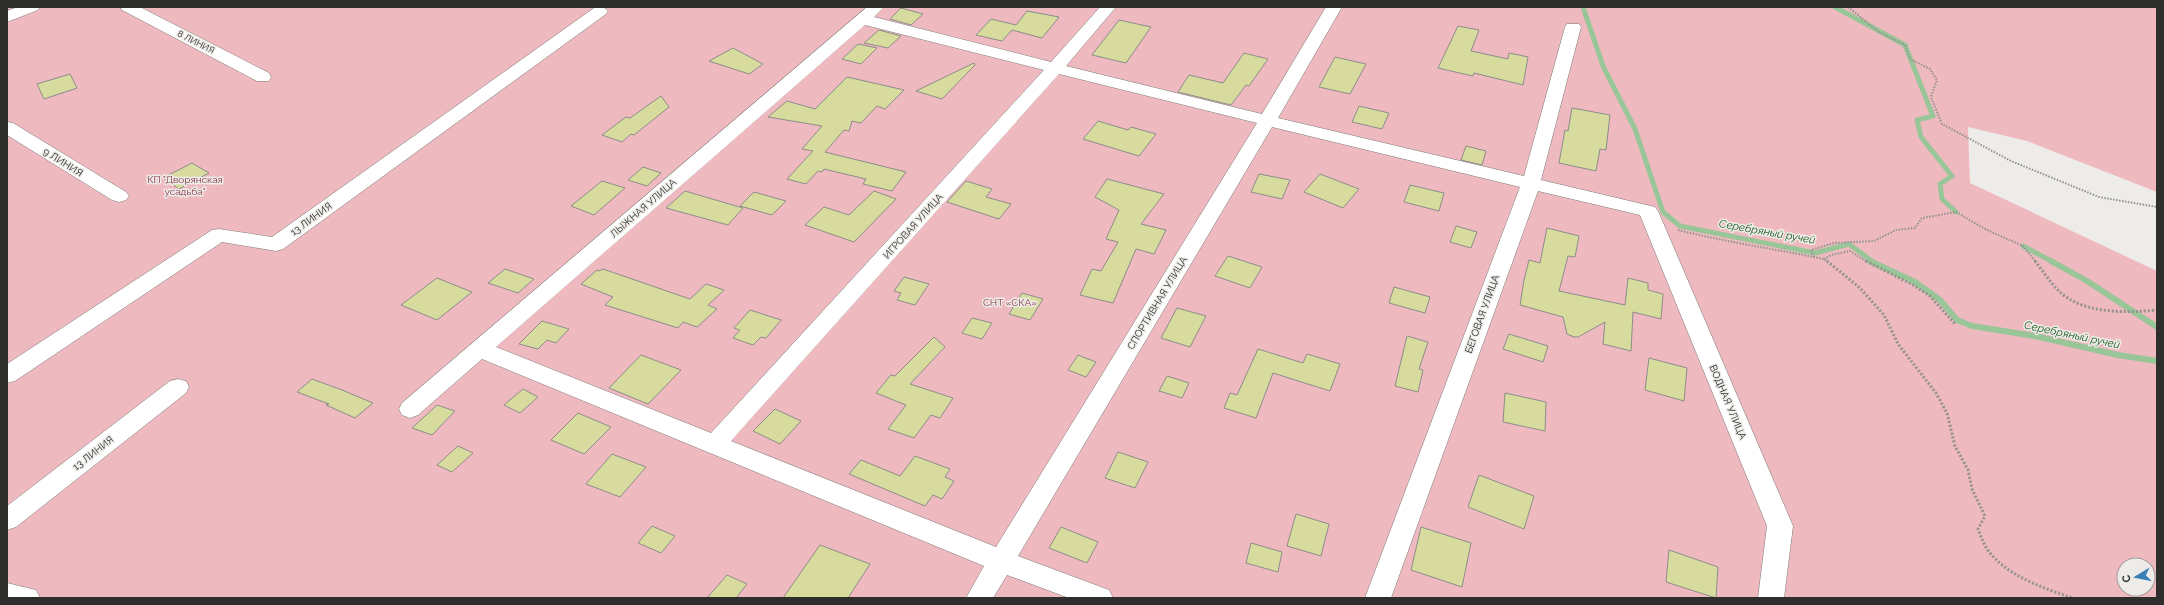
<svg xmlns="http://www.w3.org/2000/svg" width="2164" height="605" viewBox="0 0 2164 605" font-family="Raleway,sans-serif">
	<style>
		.green { fill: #eeb9bf; fill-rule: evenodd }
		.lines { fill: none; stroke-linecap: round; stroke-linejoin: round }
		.stream-far1 { stroke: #99c698; stroke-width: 5 }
		.stream { stroke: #99c698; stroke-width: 6 }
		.building { fill: #d7db9d; stroke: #8d8d8a }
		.street-casing { stroke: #7d7b79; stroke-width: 1 }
		.path-far1 { stroke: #93928f; stroke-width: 2; stroke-dasharray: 1.5 1.5; stroke-linecap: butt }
		.path { stroke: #93928f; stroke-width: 3; stroke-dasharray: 2 2; stroke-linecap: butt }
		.street { fill: #fff; fill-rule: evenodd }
		.labels { text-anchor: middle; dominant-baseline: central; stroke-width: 3; stroke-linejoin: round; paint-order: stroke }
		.far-street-label { font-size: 9px; fill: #2e2e2c; stroke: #eeece9 }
		.street-label { font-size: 10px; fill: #2e2e2c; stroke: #eeece9 }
		.park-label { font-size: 10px; fill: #863646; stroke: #eeece9 }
		.water-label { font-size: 11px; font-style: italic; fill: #1d5b20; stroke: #eeece9 }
	</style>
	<rect width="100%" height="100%" fill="#eeece9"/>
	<!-- green -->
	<path class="green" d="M 7,7 L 2157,7 L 2157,192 L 2027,141 L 1968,127 L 1970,183 L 2157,271 L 2157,598 L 7,598 ZM 2124,565 L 2148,565 L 2148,589 L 2124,589 Z"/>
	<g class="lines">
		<!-- stream-far1 -->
		<path class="stream-far1" d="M 1583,7 L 1603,66 L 1635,129 L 1663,212 L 1680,226 L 1815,253 L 1849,244 L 1873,262
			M 1835,7 L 1905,45 L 1933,116 L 1917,120 L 1921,137 L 1952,176 L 1940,184 L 1942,199 L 1956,212
			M 2023,246 L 2053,262"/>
		<!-- stream -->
		<path class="stream" d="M 1870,261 L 1915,282 L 1940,300 L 1957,320 L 1972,326 L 2035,336 L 2118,355 L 2157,361
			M 2051,261 L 2087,281 L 2157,327"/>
	</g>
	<!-- building -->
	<path class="building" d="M 901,8 L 923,14 L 911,25 L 890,19 Z
		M 1027,11 L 1059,17 L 1042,38 L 1012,30 L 1002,41 L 976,35 L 991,19 L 1016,25 Z
		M 1119,20 L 1151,27 L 1126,63 L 1092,55 Z
		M 1458,26 L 1479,30 L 1471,51 L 1508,59 L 1509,53 L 1528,57 L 1523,85 L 1474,73 L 1473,76 L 1438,68 Z
		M 879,30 L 901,36 L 888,48 L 864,43 Z
		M 858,44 L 877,48 L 861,64 L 842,59 Z
		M 733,48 L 763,64 L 749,74 L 709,61 Z
		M 1244,53 L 1268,59 L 1249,86 L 1246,85 L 1231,105 L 1178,92 L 1189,75 L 1223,83 Z
		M 1335,57 L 1366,64 L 1350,94 L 1319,87 Z
		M 974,63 L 975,65 L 942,99 L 916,91 Z
		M 70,74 L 77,88 L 44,99 L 37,84 Z
		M 847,77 L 904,90 L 885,109 L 877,106 L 861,123 L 852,121 L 849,131 L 844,130 L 825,152 L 906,172 L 892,191 L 863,184 L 866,179 L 824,169 L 822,172 L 818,171 L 806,184 L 787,179 L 813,151 L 802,149 L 822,126 L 768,117 L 787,101 L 815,109 Z
		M 661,96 L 669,107 L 634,135 L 631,134 L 622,142 L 602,135 L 626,117 L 630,118 Z
		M 1359,106 L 1389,113 L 1382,129 L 1352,122 Z
		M 1572,108 L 1610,115 L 1606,150 L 1600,149 L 1596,171 L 1559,163 L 1565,130 L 1568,131 Z
		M 1098,121 L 1128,130 L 1131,127 L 1156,134 L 1139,156 L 1083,139 Z
		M 1466,146 L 1486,151 L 1482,165 L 1461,160 Z
		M 192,163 L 209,173 L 179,189 L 163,178 Z
		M 643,167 L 661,173 L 647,186 L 628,180 Z
		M 1259,174 L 1290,180 L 1282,199 L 1251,192 Z
		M 1320,174 L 1359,189 L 1343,208 L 1304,192 Z
		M 1107,179 L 1164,194 L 1141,224 L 1166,230 L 1154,254 L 1136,249 L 1113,303 L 1080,295 L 1092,269 L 1101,271 L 1118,242 L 1106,239 L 1119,210 L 1095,197 Z
		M 602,181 L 625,188 L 594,215 L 571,206 Z
		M 966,181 L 992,189 L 986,197 L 1011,204 L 999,219 L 947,202 Z
		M 1410,185 L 1444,193 L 1439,211 L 1404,202 Z
		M 685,191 L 743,208 L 728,225 L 666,208 Z
		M 874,191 L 896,199 L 854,242 L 805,225 L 824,207 L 849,215 Z
		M 754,192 L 761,194 L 786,201 L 772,215 L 740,206 Z
		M 1456,226 L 1477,232 L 1471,248 L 1450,242 Z
		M 1547,228 L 1579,236 L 1575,257 L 1568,256 L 1559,291 L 1625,305 L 1628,278 L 1648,283 L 1648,290 L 1663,294 L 1661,319 L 1633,312 L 1631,351 L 1603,344 L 1605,322 L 1578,337 L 1574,337 L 1567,334 L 1563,317 L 1520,305 L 1524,280 L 1529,260 L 1540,263 Z
		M 1228,256 L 1262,267 L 1250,288 L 1215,276 Z
		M 505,269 L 534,279 L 518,293 L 488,283 Z
		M 603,269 L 690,299 L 706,284 L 724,290 L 708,305 L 717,309 L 697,327 L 683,322 L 678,328 L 605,305 L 613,297 L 581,284 L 597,270 L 599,271 Z
		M 904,277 L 929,284 L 915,305 L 897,300 L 901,293 L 894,291 Z
		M 437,278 L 472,292 L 437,320 L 401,305 Z
		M 1394,287 L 1430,297 L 1425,313 L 1389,303 Z
		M 1022,293 L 1043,299 L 1030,320 L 1009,314 Z
		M 1177,308 L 1206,316 L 1190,347 L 1161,338 Z
		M 750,310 L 781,320 L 766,338 L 761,337 L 753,345 L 733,338 L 740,330 L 734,328 Z
		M 972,318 L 992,323 L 982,339 L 962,333 Z
		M 542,321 L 569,329 L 556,343 L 547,340 L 538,349 L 519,344 Z
		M 1509,334 L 1548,346 L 1543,362 L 1503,349 Z
		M 1407,336 L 1428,342 L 1419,369 L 1423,370 L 1418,392 L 1395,386 Z
		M 934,337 L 945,347 L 910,384 L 953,398 L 940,418 L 931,415 L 914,438 L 888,429 L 906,405 L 876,393 L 891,375 L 895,376 Z
		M 1258,349 L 1303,363 L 1307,354 L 1340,364 L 1330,391 L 1273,373 L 1256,418 L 1224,408 L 1230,393 L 1237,395 Z
		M 641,355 L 681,370 L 648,404 L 609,388 Z
		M 1078,355 L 1096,362 L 1086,377 L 1068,370 Z
		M 1649,358 L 1687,368 L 1684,401 L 1645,390 Z
		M 1167,376 L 1189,383 L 1182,398 L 1159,391 Z
		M 312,379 L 342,390 L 373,403 L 355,418 L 326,405 L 329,404 L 297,392 Z
		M 523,389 L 538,397 L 520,413 L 504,405 Z
		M 1505,393 L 1546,402 L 1545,431 L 1503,422 Z
		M 437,405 L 455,411 L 432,435 L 412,428 Z
		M 775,409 L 801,421 L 780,444 L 753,431 Z
		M 578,413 L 611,427 L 584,454 L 551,440 Z
		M 458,446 L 473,453 L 452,472 L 437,465 Z
		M 1118,452 L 1148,462 L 1135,488 L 1105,478 Z
		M 612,454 L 646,467 L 620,497 L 586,484 Z
		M 915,456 L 950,469 L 945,477 L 954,481 L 942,499 L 933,495 L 925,506 L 849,474 L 861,460 L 900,476 Z
		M 1479,475 L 1534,496 L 1524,529 L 1468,507 Z
		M 1296,514 L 1329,524 L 1321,556 L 1287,546 Z
		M 652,526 L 675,536 L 661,553 L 638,543 Z
		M 1061,527 L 1098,542 L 1087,563 L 1049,548 Z
		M 1421,527 L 1471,543 L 1462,587 L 1411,570 Z
		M 1251,543 L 1282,552 L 1278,572 L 1246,563 Z
		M 820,545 L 870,564 L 848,598 L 783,598 Z
		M 1669,550 L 1718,567 L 1716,598 L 1666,582 Z
		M 727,575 L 747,584 L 736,598 L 707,598 Z"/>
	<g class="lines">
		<!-- street casing -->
		<g class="street-casing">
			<path id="street" d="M 18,7 L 40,7 L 38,10 L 7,22 L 7,11 Z
				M 120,7 L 140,7 L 269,73 L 271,77 L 269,81 L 257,81 L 122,10 Z
				M 603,7 L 608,11 L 606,14 L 283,249 L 276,251 L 222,242 L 15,381 L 7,383 L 7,364 L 212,230 L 219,229 L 272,237 L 594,8 Z
				M 867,7 L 884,7 L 874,17 L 1051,62 L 1100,7 L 1116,7 L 1066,66 L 1262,114 L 1326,7 L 1342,7 L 1278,118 L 1524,176 L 1565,27 L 1567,24 L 1579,24 L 1581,27 L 1541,180 L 1655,207 L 1658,211 L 1793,526 L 1784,598 L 1758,598 L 1767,526 L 1640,215 L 1538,191 L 1391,598 L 1365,598 L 1520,187 L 1272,127 L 1018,556 L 1109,590 L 1113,598 L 1069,598 L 1007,575 L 993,598 L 966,598 L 984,566 L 482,359 L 418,415 L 410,418 L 402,415 L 399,409 L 402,403 ZM 865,25 L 1044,70 L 711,433 L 496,347 ZM 1059,74 L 1257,123 L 996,547 L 731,441 Z
				M 7,122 L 13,123 L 126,192 L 129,196 L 126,200 L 119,202 L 112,200 L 7,135 Z
				M 178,379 L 186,381 L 189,387 L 186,393 L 16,527 L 7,530 L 7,506 L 170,381 Z
				M 7,583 L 36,590 L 40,598 L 7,598 Z"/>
		</g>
		<!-- path-far1 -->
		<path class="path-far1" d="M 1848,7 L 1879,32 L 1905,45 L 1910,59 L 1930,69 L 1937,80 L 1931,97 L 1942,124 L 2011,161 L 2099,197 L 2157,207
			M 1678,230 C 1726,242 1775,249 1824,259 L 1828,262
			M 1814,257 L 1811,250 L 1834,243 L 1874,241 L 1896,230 L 1915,228 L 1922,218 L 1956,212 L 1985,229 L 2023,246 L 2036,262
			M 1824,259 L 1831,255 L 1850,251 L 1867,262"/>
		<!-- path -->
		<path class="path" d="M 1827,261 L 1860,288 L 1884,315 L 1898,344 L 1936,393 L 1947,413 L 1955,446 L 1968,470 L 1972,489 L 1985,516 L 1978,529 C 1981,536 1983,543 1987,549 C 2006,576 2043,588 2073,598
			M 1866,261 L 1913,285 L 1930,296 L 1955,324
			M 2035,261 C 2043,271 2051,284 2061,293 C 2085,314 2127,313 2157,310"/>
		<!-- street -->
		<use href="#street" class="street"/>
	</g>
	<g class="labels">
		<!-- far-street labels -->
		<g class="far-street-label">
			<text transform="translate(196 42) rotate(27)">8 ЛИНИЯ</text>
		</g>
		<!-- street labels -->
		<g class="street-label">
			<text transform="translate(63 162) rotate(32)">9 ЛИНИЯ</text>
			<text transform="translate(643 208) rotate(-41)">ЛЫЖНАЯ УЛИЦА</text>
			<text transform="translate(311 219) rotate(-36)">13 ЛИНИЯ</text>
			<text transform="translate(913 226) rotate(-48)">ИГРОВАЯ УЛИЦА</text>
			<text transform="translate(1157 303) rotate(-59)">СПОРТИВНАЯ УЛИЦА</text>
			<text transform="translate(1482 314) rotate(-70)">БЕГОВАЯ УЛИЦА</text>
			<text transform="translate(1728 402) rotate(67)">ВОДНАЯ УЛИЦА</text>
			<text transform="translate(93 453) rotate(-38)">13 ЛИНИЯ</text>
		</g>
		<!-- park labels -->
		<g class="park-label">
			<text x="185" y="179">КП "Дворянская<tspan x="185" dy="12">усадьба"</tspan></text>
			<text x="1010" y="302">СНТ «СКА»</text>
		</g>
		<!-- water labels -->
		<g class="water-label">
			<text transform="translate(1767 232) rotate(10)">Серебряный ручей</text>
			<text transform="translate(2072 335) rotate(12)">Серебряный ручей</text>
		</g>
	</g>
	<!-- border -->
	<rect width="2164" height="605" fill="none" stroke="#2e2e2c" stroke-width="16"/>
	<!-- north arrow -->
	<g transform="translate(2136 577) rotate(260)"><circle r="19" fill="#eeece9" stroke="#a1a09d"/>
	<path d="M0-3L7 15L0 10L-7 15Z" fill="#3980b5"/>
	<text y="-6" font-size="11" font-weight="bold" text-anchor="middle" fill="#2e2e2c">С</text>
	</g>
</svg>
